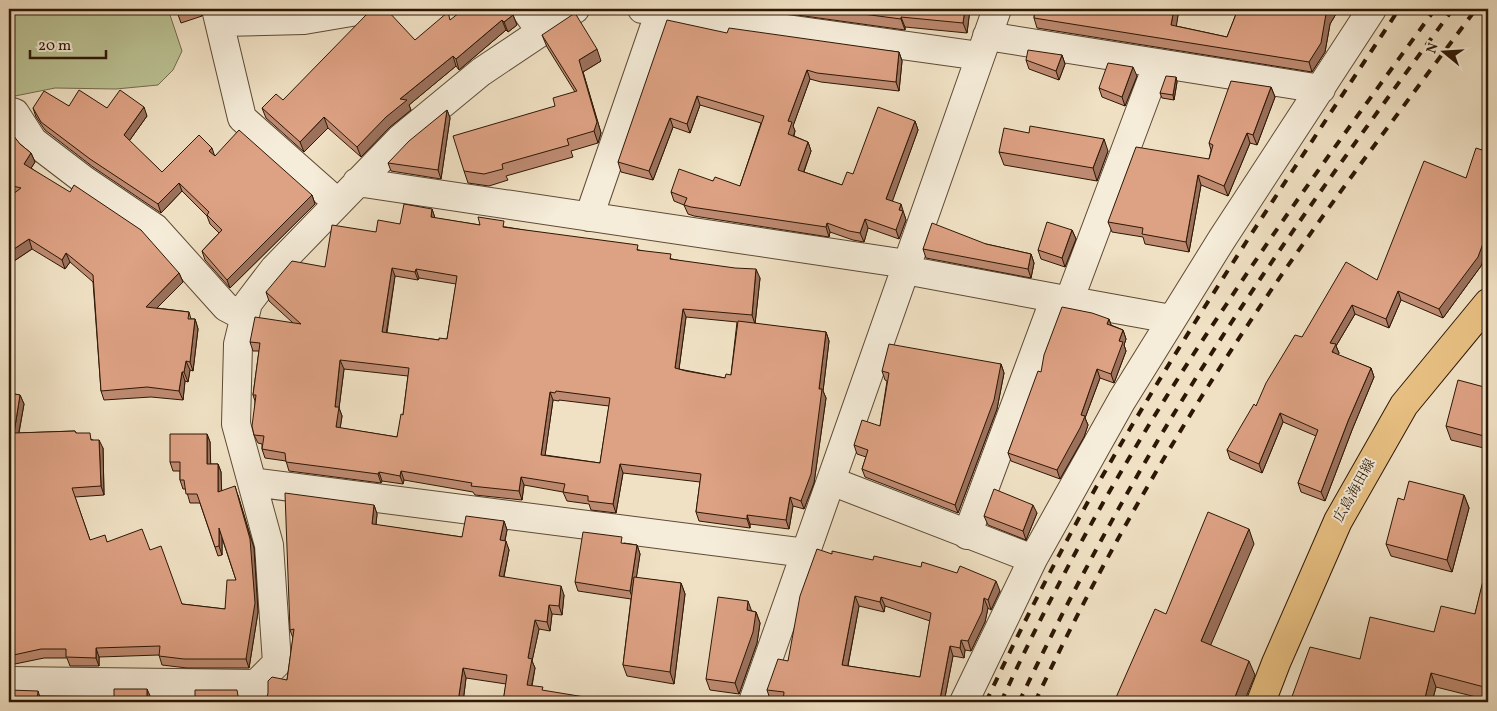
<svg xmlns="http://www.w3.org/2000/svg" width="1497" height="711" viewBox="0 0 1497 711" font-family="Vollkorn,'Noto Serif JP',serif">
	<style>
		.green { fill: #bbc294; stroke: #746c4c }
		.lines { fill: none; stroke-linecap: round; stroke-linejoin: round }
		.minor-casing { stroke: #5e4a35; stroke-width: 30 }
		.major-casing { stroke: #2d1705; stroke-width: 30 }
		.minor { stroke: #f5ecd9; stroke-width: 28 }
		.major { stroke: #e8c082; stroke-width: 28 }
		.rail { stroke: #2d1705; stroke-width: 4; stroke-dasharray: 9 9; stroke-linecap: butt }
		.wall { fill: #be8a71; stroke: #2d1705; fill-rule: evenodd }
		.shaded-wall { fill: #9b715c; stroke: #2d1705 }
		.building { fill: #dda183; stroke: #2d1705; fill-rule: evenodd }
		.labels { text-anchor: middle; dominant-baseline: central; stroke-width: 4; stroke-linejoin: round; paint-order: stroke }
		.street-label { font-size: 14px; fill: #2d1705; stroke: #f5ecd9 }
	</style>
	<rect width="100%" height="100%" fill="#f0e1c4"/>
	<filter id="stains"><feTurbulence type="fractalNoise" baseFrequency=".004" numOctaves="4"/><feColorMatrix values="0 0 0 0 .2 0 0 0 0 .09 0 0 0 0 .02 0 0 0 .5 -.17"/></filter>
	<radialGradient id="worn" r=".72"><stop offset=".6" stop-color="#630" stop-opacity="0"/><stop offset="1" stop-color="#630" stop-opacity=".3"/></radialGradient>
	<!-- green -->
	<path class="green" d="M 9,9 L 168,9 L 182,51 L 173,70 L 158,85 L 116,89 L 55,88 L 15,96 L 9,95 Z"/>
	<g class="lines">
		<!-- minor casing -->
		<g class="minor-casing">
			<path id="minor" d="M 216,9 L 242,118 L 338,203
				M 525,9 L 541,32
				M 642,9 L 980,56
				M 220,22 L 304,20 L 369,9
				M 987,36 L 1321,89
				M 9,111 L 15,113 L 33,141 L 84,180 L 155,228 L 226,307 L 245,317
				M 357,182 L 907,264
				M 589,217 L 660,11
				M 905,270 L 1055,298 L 967,535
				M 1055,298 L 1171,319
				M 1069,301 L 1158,63
				M 831,481 L 1033,559
				M 252,482 L 806,553
				M 9,681 L 256,684
				M 256,702 L 256,684 L 277,663 L 269,545 L 236,424 L 238,344 L 248,303 L 274,269 L 401,138 L 481,72 L 575,9
				M 753,702 L 997,9
				M 964,702 L 1033,559 L 1122,400 L 1222,239 L 1372,9"/>
		</g>
		<!-- major casing -->
		<g class="major-casing">
			<path id="major" d="M 1261,702 L 1276,663 L 1338,521 L 1404,405 L 1488,303"/>
		</g>
		<!-- minor -->
		<use href="#minor" class="minor"/>
		<!-- major -->
		<use href="#major" class="major"/>
		<!-- rail -->
		<path class="rail" d="M 986,702 C 1022,625 1061,549 1103,475 C 1195,315 1298,163 1399,9
			M 1001,702 C 1064,564 1141,431 1226,305 C 1292,204 1364,107 1435,9
			M 1019,702 C 1069,597 1124,494 1186,394 C 1268,261 1360,135 1453,9
			M 1035,702 C 1097,569 1171,440 1253,317 C 1323,212 1400,111 1476,9"/>
	</g>
	<!-- wall -->
	<path class="wall" d="M 176,9 L 201,9 L 202,16 L 181,23 Z
		M 754,9 L 970,9 L 967,33 L 905,27 L 905,30 Z
		M 1031,9 L 1179,9 L 1176,26 L 1227,37 L 1238,9 L 1339,9 L 1330,24 L 1325,52 L 1312,72 L 1037,28 L 1034,18 L 1035,9 Z
		M 513,15 L 517,25 L 508,32 L 506,30 L 459,70 L 456,66 L 409,105 L 411,110 L 390,127 L 361,157 L 328,128 L 304,152 L 266,118 L 262,108 L 283,100 L 415,40 L 451,20 Z
		M 727,33 L 899,52 L 902,61 L 899,91 L 821,82 L 810,79 L 793,126 L 795,131 L 794,136 L 808,142 L 811,151 L 804,172 L 842,185 L 853,174 L 915,121 L 918,130 L 892,201 L 904,214 L 906,220 L 899,239 L 868,228 L 864,242 L 853,240 L 830,232 L 829,237 L 694,216 L 688,214 L 684,205 L 674,201 L 671,192 L 713,181 L 740,186 L 761,123 L 700,105 L 690,133 L 673,127 L 653,180 L 621,172 L 618,162 Z
		M 542,35 L 601,61 L 583,72 L 601,133 L 598,143 L 571,151 L 573,157 L 506,176 L 508,180 L 489,186 L 468,183 L 464,171 L 575,92 L 547,47 Z
		M 1062,55 L 1065,64 L 1059,80 L 1029,69 L 1026,60 Z
		M 1137,76 L 1125,106 L 1102,97 L 1099,88 Z
		M 1176,77 L 1177,82 L 1174,100 L 1162,98 L 1160,93 Z
		M 1271,87 L 1275,97 L 1257,145 L 1250,143 L 1228,196 L 1201,185 L 1189,252 L 1145,244 L 1143,237 L 1112,232 L 1108,222 L 1209,159 L 1211,150 L 1209,143 Z
		M 69,106 L 107,108 L 147,116 L 129,141 L 162,172 L 214,155 L 312,195 L 315,204 L 230,288 L 205,260 L 202,251 L 219,233 L 210,224 L 207,216 L 182,191 L 161,213 L 93,167 L 45,130 L 36,117 L 33,108 Z
		M 447,110 L 450,118 L 441,179 L 391,171 L 388,163 Z
		M 9,133 L 20,144 L 31,153 L 35,162 L 31,168 L 179,273 L 183,282 L 157,308 L 189,312 L 191,319 L 195,319 L 198,329 L 193,371 L 190,370 L 188,382 L 185,381 L 183,400 L 151,397 L 104,400 L 101,391 L 93,282 L 70,262 L 65,269 L 32,249 L 14,261 L 9,253 L 9,197 L 12,194 L 9,193 Z
		M 1488,133 L 1488,247 L 1481,266 L 1443,318 L 1401,300 L 1389,328 L 1355,314 L 1336,346 L 1339,353 L 1338,355 L 1371,368 L 1374,377 L 1352,430 L 1325,501 L 1301,492 L 1298,483 L 1316,436 L 1283,422 L 1262,473 L 1230,459 L 1227,450 L 1302,337 L 1377,280 L 1466,178 L 1482,150 Z
		M 1108,151 L 1097,181 L 1004,165 L 999,152 Z
		M 432,209 L 435,218 L 480,225 L 506,227 L 639,250 L 672,259 L 760,278 L 755,324 L 826,332 L 829,341 L 823,391 L 826,398 L 814,483 L 804,509 L 793,506 L 789,529 L 750,524 L 750,528 L 699,521 L 696,512 L 700,482 L 623,473 L 616,513 L 591,510 L 589,504 L 567,501 L 563,492 L 524,485 L 522,500 L 475,495 L 473,492 L 404,480 L 403,484 L 382,481 L 381,483 L 289,471 L 286,461 L 265,458 L 262,449 L 262,444 L 258,443 L 254,435 L 255,401 L 253,395 L 259,351 L 253,351 L 250,342 L 293,323 L 269,301 L 266,292 L 325,267 L 376,232 L 400,224 ZM 395,276 L 418,280 L 419,278 L 456,284 L 447,339 L 439,340 L 387,333 ZM 686,317 L 737,322 L 731,375 L 725,378 L 679,369 ZM 344,369 L 408,376 L 403,415 L 397,437 L 340,428 L 342,416 L 339,408 ZM 553,400 L 559,401 L 559,400 L 609,406 L 600,463 L 545,455 Z
		M 1072,230 L 1076,239 L 1065,267 L 1041,259 L 1038,250 Z
		M 986,244 L 1031,254 L 1034,263 L 1031,278 L 926,258 L 923,249 Z
		M 1109,319 L 1111,325 L 1123,330 L 1126,339 L 1124,345 L 1126,351 L 1114,383 L 1100,378 L 1085,418 L 1088,425 L 1084,437 L 1060,479 L 1011,461 L 1008,453 L 1041,372 Z
		M 1001,364 L 1004,373 L 997,409 L 958,513 L 865,477 L 862,469 L 866,457 L 857,454 L 854,445 L 880,426 L 887,381 L 885,380 L 882,371 Z
		M 1488,388 L 1488,449 L 1451,440 L 1446,426 Z
		M 9,393 L 20,395 L 24,404 L 19,433 L 75,431 L 76,433 L 93,440 L 103,448 L 104,495 L 75,497 L 90,540 L 107,542 L 150,550 L 182,604 L 225,609 L 236,580 L 222,538 L 222,555 L 218,556 L 200,503 L 190,503 L 186,489 L 183,489 L 180,480 L 180,471 L 173,471 L 170,462 L 207,434 L 210,442 L 210,464 L 218,464 L 221,472 L 221,490 L 238,495 L 254,548 L 258,612 L 249,668 L 187,668 L 162,665 L 159,655 L 99,657 L 99,666 L 70,666 L 67,658 L 44,658 L 10,665 L 9,662 Z
		M 1464,495 L 1469,508 L 1452,572 L 1391,556 L 1386,544 Z
		M 374,505 L 377,514 L 376,525 L 462,537 L 504,521 L 507,530 L 505,541 L 509,550 L 504,577 L 564,595 L 562,615 L 552,614 L 550,631 L 539,629 L 532,661 L 535,668 L 532,686 L 503,702 L 506,684 L 466,678 L 463,702 L 265,702 L 287,680 L 293,638 L 290,630 Z
		M 1037,513 L 1026,540 L 988,525 L 984,516 Z
		M 624,543 L 637,545 L 640,554 L 636,578 L 681,583 L 685,594 L 674,684 L 627,676 L 623,665 L 631,599 L 578,591 L 575,582 Z
		M 832,554 L 1000,591 L 991,610 L 988,608 L 985,622 L 971,651 L 965,650 L 964,658 L 953,656 L 944,702 L 783,702 L 783,701 L 770,699 L 767,690 L 788,661 ZM 859,606 L 884,612 L 885,606 L 930,621 L 920,677 L 848,666 Z
		M 1488,563 L 1488,700 L 1436,687 L 1432,702 L 1290,702 L 1360,659 L 1434,632 L 1475,614 Z
		M 752,611 L 756,612 L 760,623 L 757,643 L 739,694 L 710,690 L 706,679 Z"/>
	<!-- shaded-wall -->
	<path class="shaded-wall" d="M 199,9 L 201,9 L 202,16 Z
		M 965,9 L 970,9 L 967,33 L 963,23 Z
		M 1174,9 L 1179,9 L 1175,35 L 1171,25 Z
		M 1329,9 L 1339,9 L 1330,24 L 1325,52 L 1312,72 L 1309,62 L 1326,14 Z
		M 513,15 L 517,25 L 508,32 L 504,22 Z
		M 901,17 L 905,27 L 905,30 L 901,19 Z
		M 502,20 L 506,30 L 459,70 L 456,59 Z
		M 597,49 L 601,61 L 583,72 L 601,133 L 598,143 L 594,131 L 579,60 Z
		M 899,52 L 902,61 L 899,91 L 896,82 Z
		M 1062,55 L 1065,64 L 1059,80 L 1056,71 Z
		M 453,56 L 456,66 L 409,105 L 411,110 L 390,127 L 361,157 L 357,147 L 400,99 Z
		M 1133,67 L 1137,76 L 1125,106 L 1122,97 Z
		M 807,70 L 810,79 L 793,126 L 795,131 L 791,143 L 788,134 L 788,121 Z
		M 1176,77 L 1177,82 L 1174,100 L 1173,95 Z
		M 1271,87 L 1275,97 L 1257,145 L 1253,135 Z
		M 697,96 L 700,105 L 690,133 L 687,124 Z
		M 144,107 L 147,116 L 127,144 L 124,135 Z
		M 447,110 L 450,118 L 441,179 L 438,170 Z
		M 324,117 L 328,128 L 304,152 L 300,142 Z
		M 670,118 L 673,127 L 653,180 L 649,171 Z
		M 915,121 L 918,130 L 890,208 L 886,199 Z
		M 1247,133 L 1250,143 L 1228,196 L 1224,186 Z
		M 1104,139 L 1108,151 L 1097,181 L 1093,168 Z
		M 808,142 L 811,151 L 801,179 L 798,170 Z
		M 212,148 L 215,157 L 209,151 Z
		M 31,153 L 35,162 L 28,173 L 24,164 Z
		M 1198,175 L 1201,185 L 1189,252 L 1186,242 Z
		M 179,183 L 182,191 L 161,213 L 158,204 Z
		M 312,195 L 315,204 L 230,288 L 227,280 Z
		M 901,204 L 906,220 L 899,239 L 896,230 L 899,210 Z
		M 432,209 L 435,218 L 431,217 Z
		M 865,219 L 868,228 L 864,242 L 860,233 Z
		M 827,223 L 830,232 L 829,237 L 826,227 Z
		M 1072,230 L 1076,239 L 1065,267 L 1062,258 Z
		M 1488,230 L 1488,247 L 1481,266 L 1443,318 L 1439,309 Z
		M 29,239 L 32,249 L 14,261 L 11,251 Z
		M 66,253 L 70,262 L 65,269 L 62,260 Z
		M 1031,254 L 1034,263 L 1031,278 L 1028,269 Z
		M 392,268 L 395,276 L 385,341 L 382,332 Z
		M 416,269 L 419,278 L 418,280 L 415,272 Z
		M 756,269 L 760,278 L 755,324 L 752,315 Z
		M 179,273 L 183,282 L 149,316 L 146,307 Z
		M 1398,291 L 1401,300 L 1389,328 L 1386,319 Z
		M 1352,305 L 1355,314 L 1336,346 L 1339,353 L 1336,361 L 1330,343 Z
		M 683,309 L 686,317 L 678,376 L 675,368 Z
		M 195,319 L 198,329 L 193,371 L 190,362 Z
		M 1109,319 L 1112,328 L 1107,324 Z
		M 11,330 L 14,339 L 9,344 L 9,332 Z
		M 1123,330 L 1126,339 L 1124,345 L 1126,351 L 1114,383 L 1111,374 L 1119,341 Z
		M 826,332 L 829,341 L 823,391 L 826,398 L 814,483 L 804,509 L 801,501 L 819,389 Z
		M 340,360 L 344,369 L 339,408 L 342,416 L 339,436 L 336,427 L 335,407 Z
		M 186,361 L 190,370 L 188,382 L 184,372 Z
		M 1001,364 L 1004,373 L 997,409 L 958,513 L 955,505 Z
		M 1371,368 L 1374,377 L 1352,430 L 1325,501 L 1321,492 L 1348,421 Z
		M 1097,369 L 1100,378 L 1085,418 L 1088,425 L 1084,437 L 1060,479 L 1057,470 L 1081,415 Z
		M 182,372 L 185,381 L 183,400 L 179,391 Z
		M 550,392 L 553,400 L 544,463 L 541,455 Z
		M 20,395 L 24,404 L 17,442 L 14,433 Z
		M 1280,413 L 1283,422 L 1262,473 L 1259,464 Z
		M 207,434 L 210,442 L 211,473 L 207,464 Z
		M 99,440 L 103,448 L 104,495 L 101,486 Z
		M 218,464 L 221,472 L 222,500 L 218,492 Z
		M 620,464 L 623,473 L 616,513 L 613,504 Z
		M 401,471 L 404,480 L 403,484 L 400,476 Z
		M 379,472 L 382,481 L 381,483 L 378,474 Z
		M 521,477 L 524,485 L 522,500 L 519,491 Z
		M 235,486 L 254,548 L 258,612 L 249,668 L 246,659 Z
		M 1464,495 L 1469,508 L 1452,572 L 1447,560 Z
		M 790,497 L 793,506 L 789,529 L 786,520 Z
		M 374,505 L 377,514 L 375,533 L 372,524 Z
		M 1033,505 L 1037,513 L 1026,540 L 1023,531 Z
		M 747,515 L 750,524 L 750,528 L 747,519 Z
		M 504,521 L 507,530 L 503,549 L 500,540 Z
		M 219,528 L 222,537 L 222,555 L 219,546 Z
		M 1249,529 L 1254,544 L 1206,656 L 1201,641 Z
		M 506,541 L 509,550 L 502,585 L 499,576 Z
		M 637,545 L 640,554 L 633,600 L 630,591 Z
		M 996,581 L 1000,591 L 991,610 L 988,600 Z
		M 681,583 L 685,594 L 674,684 L 670,672 Z
		M 561,586 L 564,595 L 562,615 L 559,606 Z
		M 855,596 L 859,606 L 846,675 L 842,665 Z
		M 881,597 L 885,606 L 884,612 L 880,602 Z
		M 984,598 L 988,608 L 985,622 L 971,651 L 968,641 Z
		M 748,601 L 752,612 L 747,610 Z
		M 549,605 L 552,614 L 550,631 L 547,622 Z
		M 756,612 L 760,623 L 757,643 L 739,694 L 735,683 Z
		M 535,620 L 539,629 L 532,661 L 535,668 L 530,694 L 527,685 L 528,658 Z
		M 961,640 L 965,650 L 964,658 L 960,648 Z
		M 950,646 L 953,656 L 944,702 L 941,702 L 940,699 Z
		M 96,648 L 99,657 L 99,666 L 96,658 Z
		M 1249,661 L 1255,675 L 1244,702 L 1233,702 Z
		M 463,668 L 466,678 L 463,702 L 458,702 Z
		M 1431,673 L 1436,687 L 1432,702 L 1424,702 Z
		M 147,689 L 151,698 L 151,702 L 147,702 Z
		M 38,691 L 41,700 L 41,702 L 37,702 Z"/>
	<!-- building -->
	<path class="building" d="M 176,9 L 194,9 L 177,14 Z
		M 377,9 L 386,9 L 415,40 L 448,12 L 450,20 L 464,9 L 510,9 L 513,15 L 504,22 L 502,20 L 456,59 L 453,56 L 400,99 L 407,100 L 386,117 L 357,147 L 324,117 L 300,142 L 262,108 L 276,94 L 283,100 L 366,15 L 376,11 Z
		M 825,9 L 965,9 L 963,23 L 901,17 L 901,19 Z
		M 1035,9 L 1174,9 L 1171,25 L 1227,37 L 1238,9 L 1329,9 L 1326,14 L 1321,43 L 1309,62 L 1034,18 Z
		M 575,13 L 597,49 L 579,60 L 597,122 L 594,131 L 567,139 L 569,145 L 502,164 L 503,169 L 484,174 L 464,171 L 453,136 L 555,106 L 553,98 L 577,91 L 542,35 Z
		M 667,20 L 727,33 L 729,28 L 899,52 L 896,82 L 817,73 L 807,70 L 788,121 L 792,122 L 788,134 L 808,142 L 798,170 L 842,185 L 847,172 L 853,174 L 878,107 L 915,121 L 886,199 L 901,204 L 899,210 L 903,211 L 896,230 L 865,219 L 860,233 L 849,231 L 827,223 L 826,227 L 691,207 L 684,205 L 687,198 L 671,192 L 679,169 L 713,181 L 715,177 L 740,186 L 764,116 L 697,96 L 687,124 L 670,118 L 649,171 L 618,162 Z
		M 1028,50 L 1062,55 L 1056,71 L 1026,60 Z
		M 1108,63 L 1133,67 L 1122,97 L 1099,88 Z
		M 1166,76 L 1176,77 L 1173,95 L 1160,93 Z
		M 1231,81 L 1271,87 L 1253,135 L 1247,133 L 1224,186 L 1198,175 L 1186,242 L 1142,234 L 1143,228 L 1108,222 L 1136,147 L 1209,159 L 1213,145 L 1209,143 Z
		M 79,90 L 107,108 L 120,90 L 144,107 L 124,135 L 162,172 L 199,135 L 212,148 L 209,151 L 215,156 L 239,130 L 312,195 L 227,280 L 202,251 L 222,230 L 207,215 L 209,212 L 179,183 L 158,204 L 90,159 L 41,122 L 33,108 L 44,91 L 69,106 Z
		M 447,110 L 438,170 L 388,163 L 409,141 Z
		M 1030,126 L 1104,139 L 1093,168 L 999,152 L 1004,128 L 1029,133 Z
		M 9,133 L 13,135 L 20,144 L 31,153 L 24,164 L 70,192 L 74,185 L 141,230 L 179,273 L 146,307 L 189,312 L 188,319 L 195,319 L 190,362 L 186,361 L 184,372 L 182,372 L 179,391 L 147,387 L 101,391 L 93,275 L 66,253 L 62,260 L 29,239 L 11,251 L 9,248 L 9,197 L 21,188 L 9,185 Z
		M 1488,133 L 1488,230 L 1478,257 L 1439,309 L 1398,291 L 1386,319 L 1352,305 L 1330,343 L 1336,344 L 1332,352 L 1371,368 L 1348,421 L 1321,492 L 1298,483 L 1318,430 L 1280,413 L 1259,464 L 1227,450 L 1254,404 L 1256,406 L 1266,383 L 1295,335 L 1302,337 L 1346,262 L 1377,280 L 1424,161 L 1466,178 L 1476,148 L 1482,150 Z
		M 404,204 L 432,209 L 431,217 L 480,225 L 478,217 L 504,221 L 503,227 L 638,245 L 637,250 L 671,254 L 670,259 L 735,268 L 756,269 L 752,315 L 683,309 L 675,368 L 686,371 L 725,378 L 726,374 L 731,375 L 738,321 L 826,332 L 819,389 L 822,389 L 811,474 L 801,501 L 790,497 L 786,520 L 747,515 L 747,519 L 696,512 L 701,474 L 620,464 L 613,504 L 588,501 L 588,496 L 563,492 L 565,484 L 521,477 L 519,491 L 471,486 L 472,483 L 401,471 L 400,476 L 379,472 L 378,474 L 286,462 L 285,453 L 262,449 L 264,436 L 254,435 L 252,426 L 256,395 L 253,395 L 260,343 L 250,342 L 255,317 L 301,324 L 266,292 L 292,261 L 325,267 L 332,225 L 376,232 L 378,220 L 400,224 ZM 392,268 L 415,272 L 416,269 L 457,276 L 447,339 L 439,338 L 439,340 L 382,332 ZM 340,360 L 409,368 L 403,415 L 401,414 L 397,437 L 336,427 L 339,407 L 335,407 ZM 556,391 L 610,398 L 600,463 L 541,455 L 550,392 L 555,393 Z
		M 1047,222 L 1072,230 L 1062,258 L 1038,250 Z
		M 932,223 L 986,244 L 1031,254 L 1028,269 L 923,249 Z
		M 1062,307 L 1092,313 L 1109,319 L 1107,324 L 1123,330 L 1119,341 L 1123,342 L 1111,374 L 1097,369 L 1081,415 L 1085,416 L 1080,428 L 1057,470 L 1008,453 L 1038,371 L 1041,372 L 1044,355 Z
		M 889,344 L 1001,364 L 994,400 L 955,505 L 862,469 L 868,450 L 854,445 L 862,420 L 880,426 L 889,373 L 882,371 Z
		M 1458,380 L 1488,388 L 1488,437 L 1446,426 Z
		M 9,393 L 20,395 L 14,433 L 75,431 L 76,433 L 90,433 L 91,440 L 99,440 L 101,486 L 72,488 L 90,540 L 105,535 L 107,542 L 142,529 L 150,550 L 161,546 L 182,604 L 225,609 L 227,580 L 236,580 L 219,528 L 219,546 L 215,547 L 197,494 L 186,494 L 184,480 L 180,480 L 180,462 L 170,462 L 170,434 L 207,434 L 207,464 L 218,464 L 218,492 L 235,486 L 250,539 L 255,603 L 246,659 L 184,659 L 159,656 L 160,646 L 96,648 L 96,658 L 66,657 L 66,649 L 41,649 L 9,656 Z
		M 1409,481 L 1464,495 L 1447,560 L 1386,544 L 1398,498 L 1404,500 Z
		M 994,489 L 1033,505 L 1023,531 L 984,516 Z
		M 285,493 L 374,505 L 372,524 L 373,524 L 462,537 L 466,516 L 504,521 L 500,540 L 506,541 L 499,576 L 561,586 L 559,606 L 549,605 L 547,622 L 535,620 L 528,658 L 532,659 L 527,685 L 543,687 L 542,690 L 615,702 L 503,702 L 507,675 L 463,668 L 458,702 L 355,702 L 338,700 L 338,702 L 265,702 L 266,701 L 268,693 L 268,681 L 272,677 L 287,680 L 294,629 L 290,630 Z
		M 1208,512 L 1249,529 L 1201,641 L 1249,661 L 1233,702 L 1114,702 L 1155,609 L 1166,614 Z
		M 583,532 L 622,537 L 621,543 L 637,545 L 630,591 L 575,582 Z
		M 817,549 L 832,554 L 832,551 L 873,560 L 874,556 L 921,567 L 922,562 L 957,573 L 960,566 L 996,581 L 988,600 L 984,598 L 982,612 L 968,641 L 961,640 L 960,648 L 950,646 L 940,699 L 935,698 L 934,702 L 783,702 L 784,692 L 767,690 L 778,659 L 788,661 L 800,596 ZM 855,596 L 880,602 L 881,597 L 931,613 L 920,677 L 842,665 Z
		M 1488,563 L 1488,688 L 1431,673 L 1424,702 L 1290,702 L 1310,647 L 1360,659 L 1370,617 L 1434,632 L 1441,606 L 1475,614 L 1485,572 Z
		M 634,577 L 681,583 L 670,672 L 623,665 Z
		M 718,597 L 748,601 L 747,610 L 756,612 L 753,632 L 735,683 L 706,679 Z
		M 114,689 L 147,689 L 147,702 L 114,702 Z
		M 9,690 L 38,691 L 37,702 L 9,702 Z
		M 195,690 L 237,690 L 239,701 L 241,702 L 195,702 Z"/>
	<g class="labels">
		<!-- street labels -->
		<g class="street-label">
			<text transform="translate(1355 491) rotate(-61)">広島海田線</text>
		</g>
	</g>
	<!-- margin -->
	<rect width="1497" height="711" fill="none" stroke="#f0e1c4" stroke-width="30"/>
	<rect x="10" y="10" width="1477" height="691" fill="none" stroke="#2d1705" stroke-width="2.5"/>
	<rect x="15" y="15" width="1467" height="681" fill="none" stroke="#2d1705"/>
	<!-- north arrow -->
	<g transform="translate(1444 52) rotate(288)" stroke="#f5ecd9" stroke-width="4" paint-order="stroke">
	<path d="M0-4L9 19L0 12L-9 19Z" fill="#2d1705"/>
	<text y="-8" font-size="14" font-weight="bold" text-anchor="middle" fill="#2d1705">N</text>
	</g>
	<!-- scale -->
	<path d="M30 50v8h76v-8" fill="none" stroke="#2d1705" stroke-width="2.5"/>
	<text x="38" y="50" font-size="15" fill="#2d1705" stroke="#f5ecd9" stroke-width="4" paint-order="stroke">20 m</text>
	<rect width="100%" height="100%" filter="url(#stains)"/>
	<rect width="100%" height="100%" fill="url(#worn)"/>
</svg>
